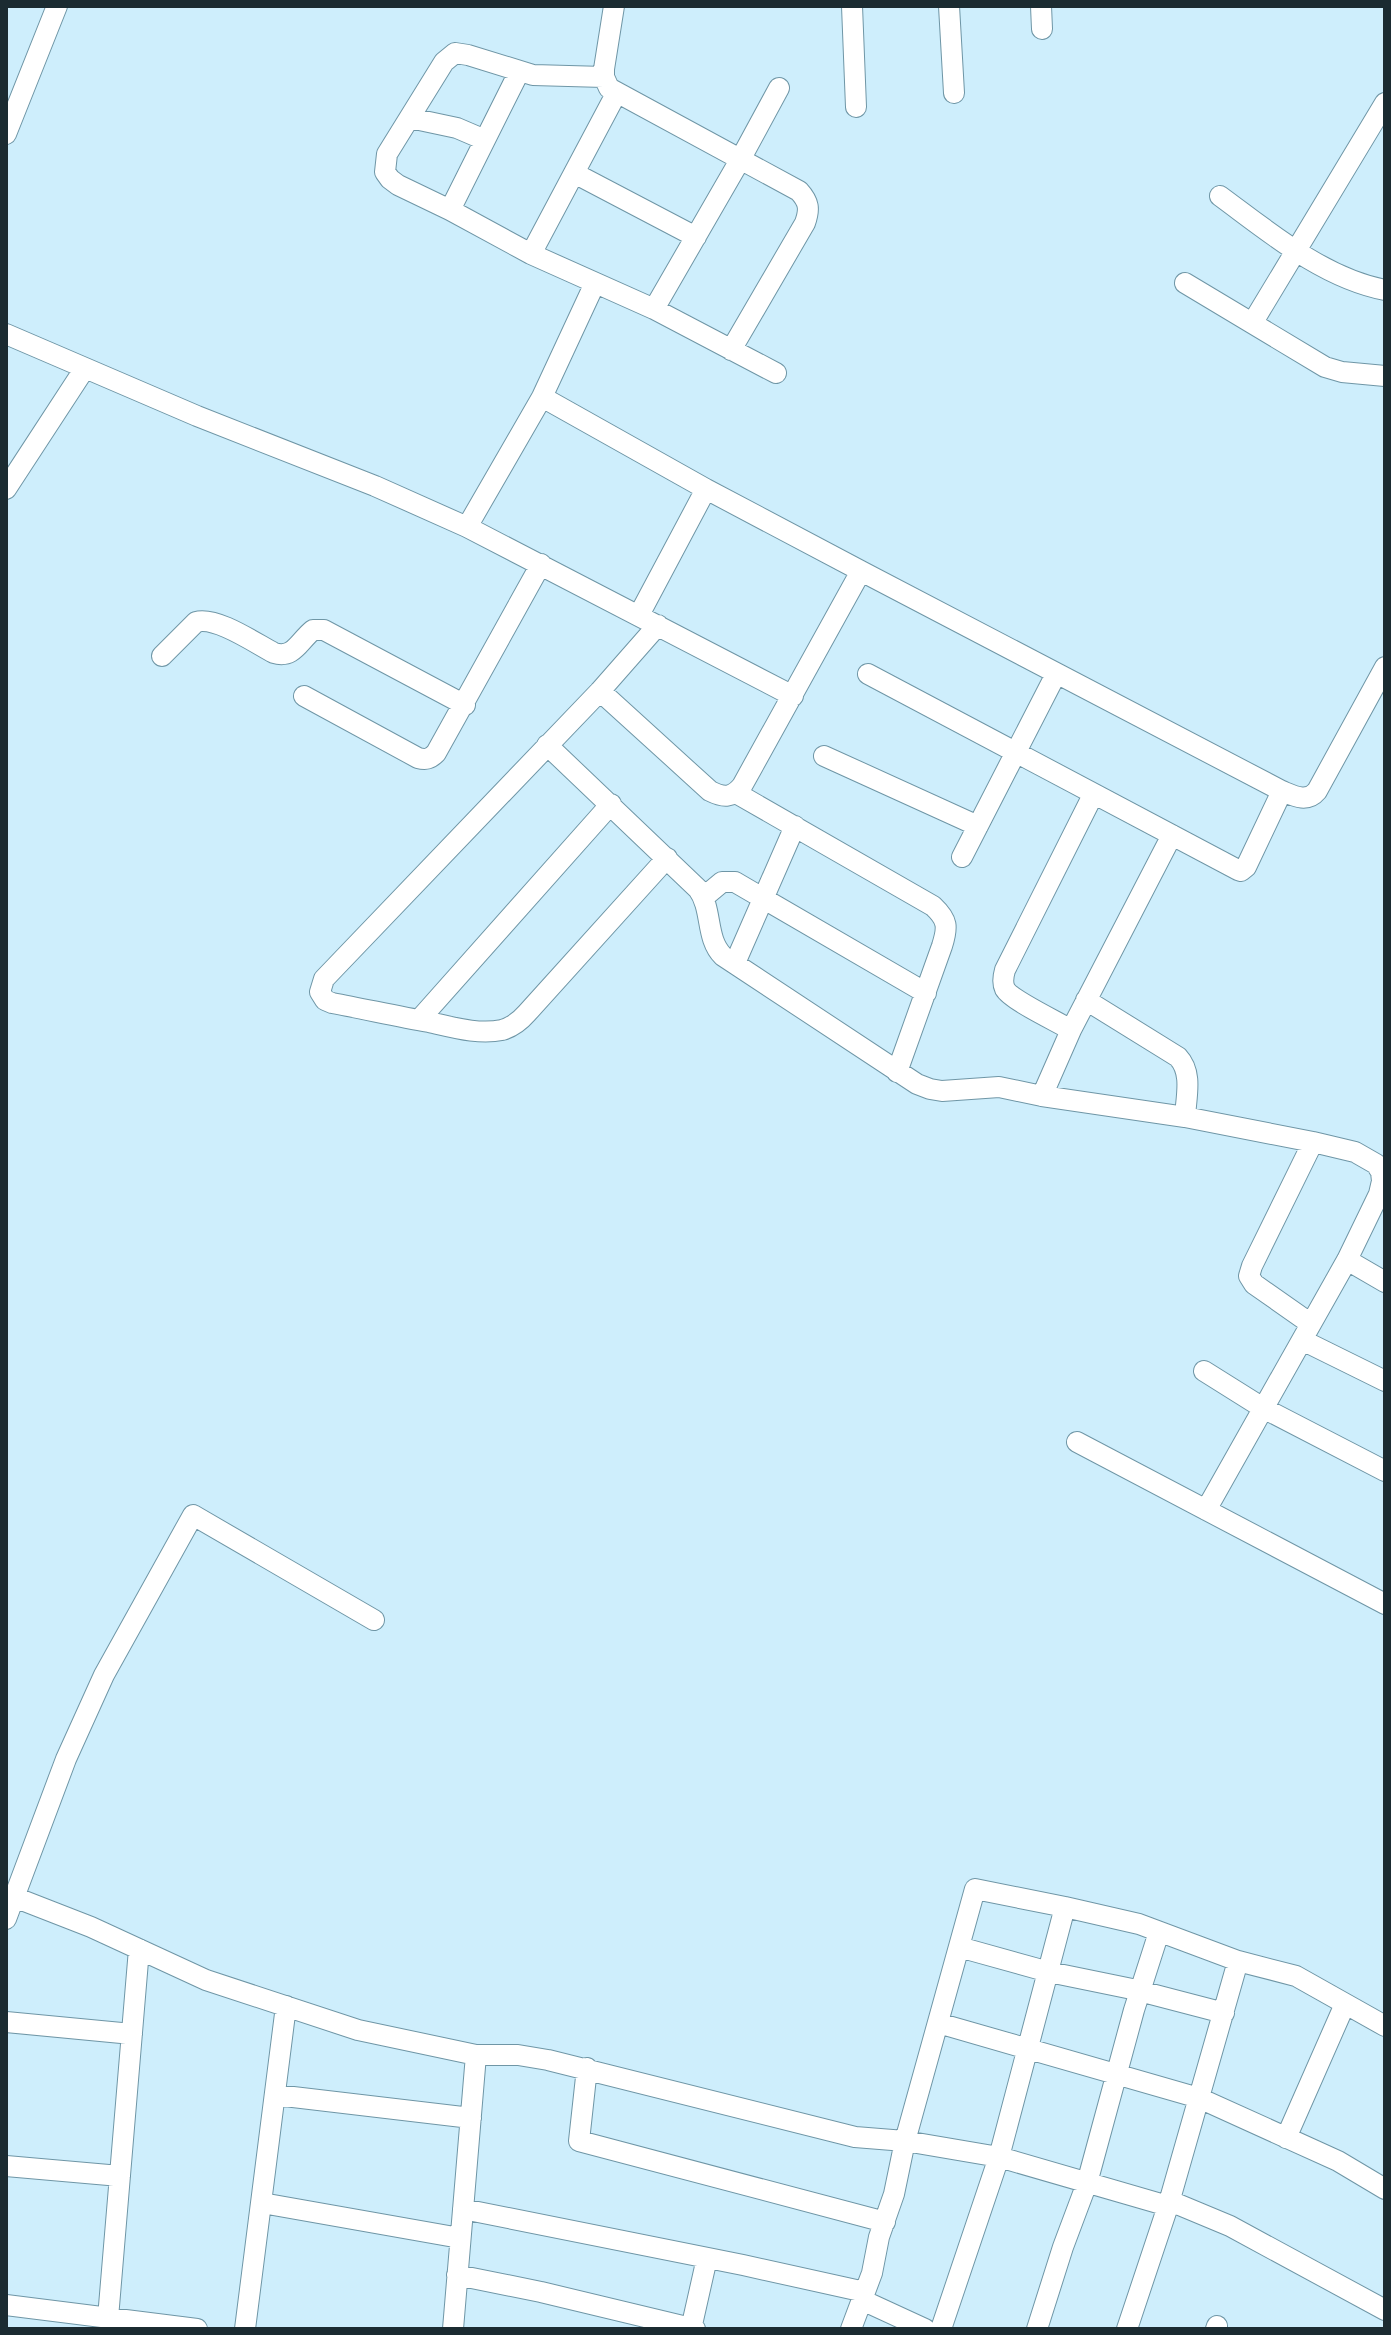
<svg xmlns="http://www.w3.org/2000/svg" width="1391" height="2335" viewBox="0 0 1391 2335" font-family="Lato,sans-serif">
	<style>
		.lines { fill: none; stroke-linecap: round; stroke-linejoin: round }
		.minor-casing { stroke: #6f96a6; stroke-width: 22 }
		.minor { stroke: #fff; stroke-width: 20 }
	</style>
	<rect width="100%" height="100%" fill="#ceeefc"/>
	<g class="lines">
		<!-- minor casing -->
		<g class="minor-casing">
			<path id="minor" d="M 614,6 L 604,69 L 604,77 L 609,88 L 799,191 C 809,202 810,209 805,223 L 731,350
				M 852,6 L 856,107
				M 949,6 L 954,93
				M 1041,6 L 1042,29
				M 604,77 L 533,75 L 468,55 L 455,53 L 444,62 L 387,154 L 385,172 L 390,179 L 398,185 L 450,210 L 531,254 L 654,309 L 776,373
				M 410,118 L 457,128 L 485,140
				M 6,134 L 57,6
				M 574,173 L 696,237
				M 1220,196 C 1269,232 1323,278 1385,290
				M 450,210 L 519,72
				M 531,254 L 616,94
				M 1185,283 L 1325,367 L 1342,372 L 1385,376
				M 654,309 L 740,160 L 779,88
				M 1253,322 L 1385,103
				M 6,334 L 197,416 L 375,486 L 467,527 L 793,696
				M 542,397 L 706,489 L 861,571
				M 6,489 L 85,368
				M 467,527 L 542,397 L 595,283
				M 639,615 L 706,489
				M 658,625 L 600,691 L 324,979 L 320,992 L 325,1000 L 332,1003 C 364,1009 396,1016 429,1022 C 452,1027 478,1035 502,1030 C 513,1027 520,1021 527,1013 L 667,858
				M 162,656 L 196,622 C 216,616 255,643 274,653 C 294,659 299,641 313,630 L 324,630 L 465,705
				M 868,674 L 1238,870 L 1241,871 L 1246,867 L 1282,791
				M 600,691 L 710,791 C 724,798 732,798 742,786 L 861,571 L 1282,791 C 1294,796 1307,803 1317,791 L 1385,667
				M 304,696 L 418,758 C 426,760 430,759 436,753 L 541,564
				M 547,745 L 698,889 C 713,909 705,938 723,956 L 917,1084 L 930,1089 L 942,1091 L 999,1087 L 1042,1096 L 1185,1117 L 1313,1142 L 1355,1152 L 1376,1164 L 1381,1172 L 1382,1181 L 1379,1194 L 1347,1260 L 1206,1510
				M 824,756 L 978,826
				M 736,793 L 933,906 C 948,920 948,927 942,946 L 897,1072
				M 962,857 L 1056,674
				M 704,897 L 722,882 L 735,882 L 926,993
				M 735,963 L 795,826
				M 1086,1000 L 1178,1057 C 1193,1073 1186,1097 1185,1117
				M 419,1020 L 611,804
				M 1071,1030 C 1058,1022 1011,1000 1005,989 C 1002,983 1003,977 1005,970 L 1093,795
				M 1042,1096 L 1071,1030 L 1172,835
				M 1347,1260 L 1385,1282
				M 1311,1324 L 1254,1284 L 1249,1276 L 1252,1266 L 1313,1142
				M 1302,1340 L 1385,1381
				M 1204,1371 L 1263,1408 L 1385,1471
				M 1077,1442 L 1385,1604
				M 975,1889 L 1065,1907 L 1139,1924 L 1238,1961 L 1168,2206 L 999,2157 L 905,2141 Z
				M 14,1897 L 91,1927 L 206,1980 L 358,2030 L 476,2055 L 453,2329
				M 6,1919 L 66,1759 L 104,1675 L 193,1515 L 374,1620
				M 959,1947 L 1049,1972 L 1132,1989 L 1224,2013
				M 1238,1961 L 1296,1976 L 1385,2026
				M 6,2022 L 132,2034
				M 938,2023 L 1199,2098 L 1338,2161 L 1385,2189
				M 476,2055 L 518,2055 L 548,2060 L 855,2137 L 905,2141 L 894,2194 L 879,2237 L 872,2273 L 851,2329
				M 587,2068 L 579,2141 L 885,2222
				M 276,2095 L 471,2118
				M 1286,2138 L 1345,2004
				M 6,2166 L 120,2176
				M 1170,2201 L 1230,2226 L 1385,2310
				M 262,2203 L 460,2238
				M 463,2209 L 743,2265 L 865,2292
				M 457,2275 L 541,2292 L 695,2329
				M 862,2300 L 925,2329
				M 6,2305 L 197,2329
				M 108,2318 L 139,1949
				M 245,2329 L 286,2006
				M 691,2329 L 707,2258
				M 941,2329 L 999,2157 L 1065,1907
				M 1037,2329 L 1063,2247 L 1087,2183 L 1134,2010 L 1159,1932
				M 1127,2329 L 1168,2206
				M 1216,2329 L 1217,2326"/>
		</g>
		<!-- minor -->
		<use href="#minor" class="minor"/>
	</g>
	<!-- border -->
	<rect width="1391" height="2335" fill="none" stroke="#1b2b31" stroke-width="16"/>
</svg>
